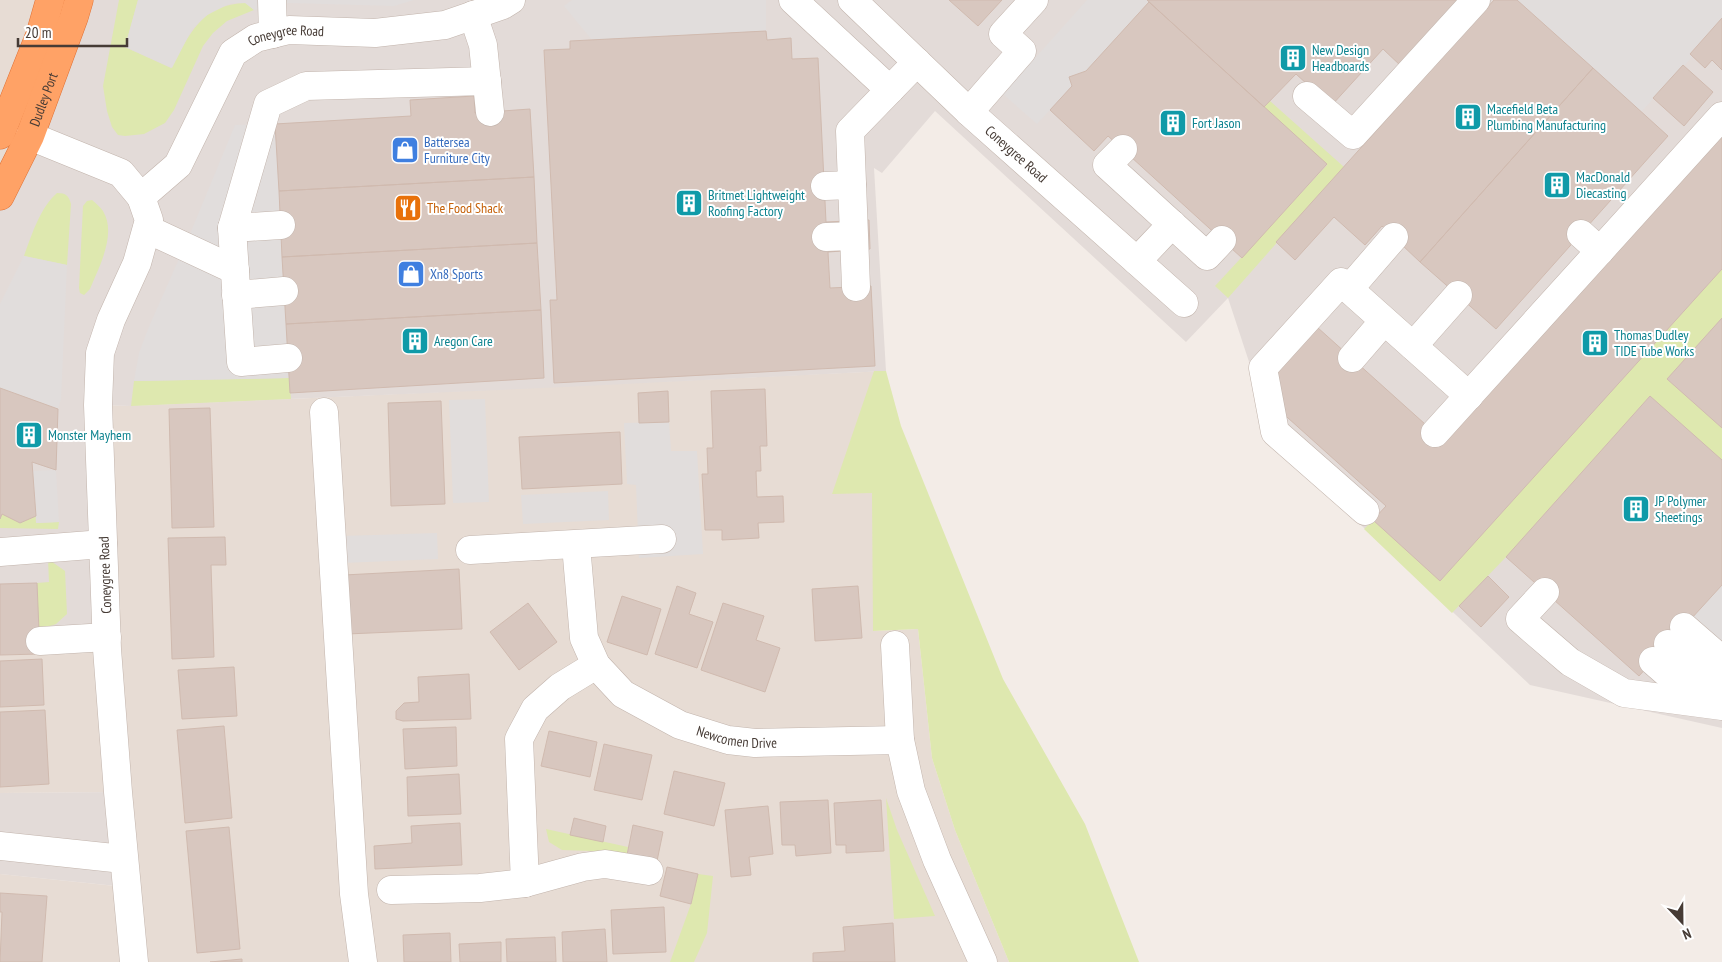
<svg xmlns="http://www.w3.org/2000/svg" width="1722" height="962" viewBox="0 0 1722 962" font-family="'PT Sans Narrow',sans-serif">
	<style>
		.residential { fill: #e7dcd4 }
		.industrial { fill: #e3dbd8 }
		.green { fill: #dee8af }
		.parking { fill: #e1dddc }
		.building { fill: #d8c7bf; stroke: #d0baaf }
		.lines { fill: none; stroke-linecap: round; stroke-linejoin: round }
		.minor-casing { stroke: #c2b4ac; stroke-width: 29 }
		.highway-casing { stroke: #df7135; stroke-width: 29 }
		.minor { stroke: #fff; stroke-width: 28 }
		.highway { stroke: #ffa266; stroke-width: 28 }
		.labels { text-anchor: middle; dominant-baseline: central; stroke-width: 4; stroke-linejoin: round; paint-order: stroke }
		.street-label { font-size: 14px; fill: #463b35; stroke: #fff }
		.culture-label { font-size: 14px; fill: #0d838f; stroke: #fff; text-anchor: start }
		.shop-label { font-size: 14px; fill: #366cbe; stroke: #fff; text-anchor: start }
		.food-label { font-size: 14px; fill: #c56008; stroke: #fff; text-anchor: start }
	</style>
	<rect width="100%" height="100%" fill="#f3ece7"/>
	<!-- residential -->
	<path class="residential" d="M 0,0 L 66,0 L 9,148 L 0,167 Z
		M 886,371 L 874,631 L 918,629 L 932,758 L 955,830 L 1009,962 L 0,962 L 0,874 L 125,887 L 117,792 L 0,793 L 0,655 L 40,654 L 98,405 L 131,406 L 291,399 Z"/>
	<!-- industrial -->
	<path class="industrial" d="M 66,0 L 1722,0 L 1722,728 L 1530,685 L 1269,438 L 1255,380 L 1228,298 L 1186,342 L 935,111 L 882,173 L 874,168 L 886,371 L 565,387 L 131,406 L 98,405 L 107,649 L 0,655 L 0,167 L 9,148 Z
		M 118,792 L 126,887 L 0,874 L 0,793 Z"/>
	<!-- green -->
	<path class="green" d="M 119,0 L 138,0 L 125,47 L 171,68 C 190,34 201,4 246,3 L 254,10 L 227,21 L 213,33 L 203,46 L 174,110 L 165,123 L 144,134 L 125,136 L 118,135 L 112,127 L 107,111 L 103,86 Z
		M 1270,101 L 1344,167 L 1228,298 L 1215,286 L 1327,165 L 1264,107 Z
		M 57,193 C 66,193 69,196 71,204 L 67,265 L 24,256 C 32,234 40,208 57,193 Z
		M 92,200 C 96,203 100,207 103,211 C 117,234 99,267 90,289 L 84,295 L 80,293 L 79,288 L 83,206 L 87,201 Z
		M 1722,269 L 1722,318 L 1667,379 L 1722,428 L 1722,460 L 1650,396 L 1506,557 L 1452,613 L 1364,529 L 1373,520 L 1440,581 Z
		M 874,371 L 886,371 L 901,426 L 1003,679 L 1085,824 L 1139,962 L 1009,962 L 955,830 L 932,758 L 918,629 L 873,631 L 872,493 L 832,494 Z
		M 289,378 L 291,399 L 131,406 L 134,381 Z
		M 2,514 L 20,523 L 36,516 L 37,523 L 59,522 L 58,529 L 0,528 L 0,519 Z
		M 48,559 L 65,571 L 67,614 L 56,624 L 39,630 L 37,583 L 49,582 Z
		M 886,798 L 897,830 L 935,916 L 894,919 Z
		M 546,829 L 628,847 L 627,855 L 592,851 L 562,850 L 549,842 Z
		M 698,874 L 713,876 L 707,933 L 694,962 L 670,962 L 691,904 Z"/>
	<!-- parking -->
	<path class="parking" d="M 138,0 L 414,0 L 394,6 L 289,3 L 254,10 L 245,3 L 231,3 L 207,15 L 192,29 L 172,68 L 125,47 Z
		M 572,0 L 766,0 L 766,31 L 592,40 L 564,6 Z
		M 1087,0 L 1147,0 L 1149,2 L 1086,71 L 1069,77 L 1072,86 L 1037,124 L 1003,94 Z
		M 1517,0 L 1722,0 L 1722,18 L 1690,53 L 1693,56 L 1641,112 Z
		M 275,124 L 289,378 L 134,381 L 139,353 L 148,329 L 190,234 L 235,125 Z
		M 24,256 L 67,265 L 61,399 L 58,409 L 0,388 L 0,304 Z
		M 485,399 L 489,502 L 453,503 L 449,400 Z
		M 669,422 L 671,451 L 697,451 L 703,554 L 639,558 L 636,485 L 627,484 L 624,423 Z
		M 56,470 L 59,522 L 36,523 L 33,471 Z
		M 608,491 L 609,520 L 523,524 L 521,495 Z
		M 437,533 L 438,559 L 343,563 L 342,536 Z
		M 1722,585 L 1722,640 L 1721,641 L 1694,616 Z"/>
	<!-- building -->
	<path class="building" d="M 949,0 L 1002,0 L 978,26 Z
		M 1147,0 L 1459,0 L 1402,67 L 1383,49 L 1331,106 L 1296,74 L 1264,107 Z
		M 1494,0 L 1517,0 L 1593,68 L 1420,262 L 1382,226 L 1365,245 L 1334,217 L 1295,260 L 1276,242 Z
		M 1149,2 L 1327,164 L 1242,258 L 1108,136 L 1094,151 L 1050,110 L 1072,86 L 1069,77 L 1086,71 Z
		M 1722,18 L 1722,70 L 1712,60 L 1705,68 L 1690,54 Z
		M 766,31 L 767,40 L 791,38 L 792,59 L 818,58 L 826,222 L 869,220 L 870,249 L 828,252 L 830,288 L 871,286 L 875,366 L 554,383 L 550,300 L 557,300 L 544,50 L 570,49 L 570,41 Z
		M 1683,65 L 1713,92 L 1684,126 L 1653,98 Z
		M 1593,68 L 1668,136 L 1496,329 L 1420,262 Z
		M 474,96 L 475,113 L 530,109 L 534,177 L 279,191 L 275,124 L 411,116 L 410,100 Z
		M 1722,135 L 1722,269 L 1440,581 L 1373,520 L 1386,506 L 1278,409 L 1273,376 L 1317,327 L 1445,442 Z
		M 534,177 L 537,243 L 282,257 L 279,191 Z
		M 537,243 L 541,310 L 286,324 L 282,257 Z
		M 541,310 L 544,378 L 290,393 L 286,324 Z
		M 1722,318 L 1722,428 L 1667,379 Z
		M 0,388 L 58,409 L 56,470 L 32,462 L 36,516 L 20,523 L 2,514 L 0,519 Z
		M 765,389 L 767,446 L 760,446 L 761,471 L 756,471 L 757,497 L 783,496 L 784,522 L 758,523 L 759,538 L 722,540 L 722,530 L 705,530 L 702,474 L 708,474 L 707,448 L 713,448 L 711,391 Z
		M 668,391 L 669,422 L 639,423 L 638,393 Z
		M 1650,396 L 1722,460 L 1722,585 L 1639,676 L 1506,557 Z
		M 441,401 L 445,504 L 391,506 L 388,403 Z
		M 210,408 L 214,527 L 172,528 L 169,409 Z
		M 620,432 L 622,484 L 522,489 L 519,437 Z
		M 225,537 L 226,565 L 211,565 L 214,657 L 172,659 L 168,538 Z
		M 459,569 L 462,629 L 347,634 L 344,575 Z
		M 1488,576 L 1509,597 L 1481,627 L 1459,606 Z
		M 37,583 L 40,654 L 0,655 L 0,584 Z
		M 677,586 L 696,593 L 689,614 L 713,622 L 697,668 L 655,654 Z
		M 858,586 L 862,638 L 815,641 L 812,589 Z
		M 622,596 L 661,609 L 647,655 L 607,642 Z
		M 528,603 L 557,642 L 519,670 L 490,632 Z
		M 723,603 L 764,616 L 756,640 L 780,648 L 765,692 L 701,670 Z
		M 42,659 L 44,705 L 0,707 L 0,661 Z
		M 234,667 L 237,716 L 182,719 L 178,670 Z
		M 469,674 L 471,719 L 403,721 L 396,719 L 396,711 L 404,703 L 419,702 L 418,677 Z
		M 45,710 L 49,784 L 0,787 L 0,712 Z
		M 224,726 L 232,818 L 185,823 L 177,730 Z
		M 456,727 L 457,766 L 405,769 L 403,729 Z
		M 549,731 L 597,742 L 590,777 L 541,766 Z
		M 604,744 L 652,755 L 642,800 L 594,790 Z
		M 674,771 L 725,783 L 714,826 L 664,814 Z
		M 459,774 L 461,814 L 408,816 L 407,777 Z
		M 828,800 L 831,853 L 796,856 L 795,845 L 782,845 L 780,802 Z
		M 881,800 L 884,851 L 846,853 L 846,845 L 836,845 L 834,803 Z
		M 768,806 L 773,854 L 749,857 L 751,875 L 731,877 L 725,810 Z
		M 574,818 L 606,826 L 603,842 L 570,835 Z
		M 460,823 L 462,865 L 375,869 L 374,846 L 412,843 L 411,826 Z
		M 633,825 L 663,832 L 657,861 L 627,855 Z
		M 229,827 L 240,949 L 197,953 L 186,831 Z
		M 667,867 L 698,874 L 691,904 L 660,896 Z
		M 0,893 L 47,896 L 42,962 L 0,962 L 2,912 L 0,912 Z
		M 664,907 L 666,952 L 613,954 L 611,910 Z
		M 893,923 L 895,962 L 813,962 L 813,953 L 845,951 L 843,927 Z
		M 605,929 L 607,962 L 563,962 L 562,932 Z
		M 450,933 L 451,962 L 404,962 L 403,935 Z
		M 555,937 L 556,962 L 507,962 L 506,939 Z
		M 501,942 L 501,962 L 460,962 L 459,944 Z
		M 242,959 L 242,962 L 210,962 Z"/>
	<g class="lines">
		<!-- minor casing -->
		<g class="minor-casing">
			<g id="minor">
				<path d="M 272,0 L 273,34"/>
				<path d="M 793,0 L 890,90"/>
				<path id="s1" d="M 852,0 L 969,112 L 1184,303"/>
				<path d="M 473,15 L 483,45 L 490,112"/>
				<path d="M 1307,96 L 1353,135 L 1476,0"/>
				<path d="M 969,112 L 1022,51 L 1003,34 L 1034,0"/>
				<path id="s2" d="M 30,136 L 121,173 L 141,197 L 178,165 L 233,53 L 256,38 L 289,30 L 375,33 L 445,25 L 503,5 L 511,0"/>
				<path d="M 1123,149 L 1107,165 L 1207,256 L 1222,240"/>
				<path d="M 825,186 L 852,185"/>
				<path d="M 232,228 L 281,225"/>
				<path d="M 147,229 L 235,270"/>
				<path d="M 1581,234 L 1600,251"/>
				<path d="M 826,237 L 853,236"/>
				<path d="M 1137,261 L 1172,224"/>
				<path d="M 856,287 L 850,131 L 917,62"/>
				<path d="M 1349,289 L 1394,237"/>
				<path d="M 236,295 L 284,291"/>
				<path d="M 1413,346 L 1458,295"/>
				<path d="M 288,358 L 241,362 L 232,228 L 268,104 L 306,86 L 487,81"/>
				<path d="M 1352,358 L 1384,321"/>
				<path d="M 324,412 L 354,894 L 363,962"/>
				<path d="M 1435,433 L 1722,116"/>
				<path d="M 1365,511 L 1275,432 L 1263,368 L 1341,282 L 1469,396"/>
				<path id="s3" d="M 576,545 L 584,638 L 596,665 L 623,694 L 680,725 L 728,740 L 755,743 L 900,740"/>
				<path d="M 470,550 L 662,539"/>
				<path d="M 0,552 L 103,544"/>
				<path d="M 1545,592 L 1520,619 L 1570,662 L 1624,693 L 1722,706"/>
				<path d="M 1684,627 L 1722,660"/>
				<path d="M 40,641 L 107,637"/>
				<path d="M 1668,644 L 1722,691"/>
				<path d="M 895,645 L 900,740 L 911,791 L 937,860 L 983,962"/>
				<path d="M 1653,661 L 1700,702"/>
				<path d="M 0,846 L 123,859"/>
				<path d="M 525,883 L 519,739 L 535,709 L 560,687 L 596,665"/>
				<path d="M 391,890 L 480,888 L 525,883 L 583,867 L 605,864 L 649,871"/>
				<path d="M 134,962 L 118,792 L 107,649 L 98,405 L 100,353 L 111,320 L 137,263 L 149,220 L 141,197"/>
			</g>
		</g>
		<!-- highway casing -->
		<g class="highway-casing">
			<g id="highway">
				<path d="M 0,135 L 40,35 L 50,0"/>
				<path id="s4" d="M 0,196 L 30,136 L 74,17 L 79,0"/>
			</g>
		</g>
		<!-- minor -->
		<use href="#minor" class="minor"/>
		<!-- highway -->
		<use href="#highway" class="highway"/>
	</g>
	<!-- icons -->
	<defs>
		<g id="building-square" transform="scale(1.4375)"><rect x="-9" y="-9" width="18" height="18" rx="4" fill="#0f9aa8" stroke="#fff"/><path d="M-4-6H4V6H1V3H-1V6H-4ZM-2.5-4.3h1.7v1.8h-1.7ZM.8-4.3h1.7v1.8H.8ZM-2.5-1h1.7V.8h-1.7ZM.8-1h1.7V.8H.8Z" fill="#fff"/></g>
		<g id="shop-square" transform="scale(1.4375)"><rect x="-9" y="-9" width="18" height="18" rx="4" fill="#3f7fe0" stroke="#fff"/><path d="M-5-2.5h2.3a2.7 3.5 0 0 1 5.4 0H5L5.5 6h-11ZM-1.5-2.5h3a1.5 2.3 0 0 0-3 0Z" fill="#fff"/></g>
		<g id="restaurant-square" transform="scale(1.4375)"><rect x="-9" y="-9" width="18" height="18" rx="4" fill="#e8710a" stroke="#fff"/><path d="M-5-6h1v4h1v-4h1v4h1v-4h1v5L-1.5 .5V6h-2V.5L-5-1ZM5-6V6H3V1.5H1.5Q1.5-4 5-6Z" fill="#fff"/></g>
	</defs>
	<g fill-rule="evenodd">
		<use href="#building-square" x="1293" y="58"/>
		<use href="#building-square" x="1468" y="117"/>
		<use href="#building-square" x="1173" y="123"/>
		<use href="#shop-square" x="405" y="150"/>
		<use href="#building-square" x="1557" y="185"/>
		<use href="#building-square" x="689" y="203"/>
		<use href="#restaurant-square" x="408" y="208"/>
		<use href="#shop-square" x="411" y="274"/>
		<use href="#building-square" x="415" y="341"/>
		<use href="#building-square" x="1595" y="343"/>
		<use href="#building-square" x="29" y="435"/>
		<use href="#building-square" x="1636" y="509"/>
	</g>
	<g class="labels">
		<!-- street labels -->
		<g class="street-label">
			<text stroke="none"><textPath href="#s2" startOffset="361">Coneygree Road</textPath></text>
			<text stroke="none"><textPath href="#s4" startOffset="106">Dudley Port</textPath></text>
			<text stroke="none"><textPath href="#s1" startOffset="225">Coneygree Road</textPath></text>
			<text transform="translate(105 575) rotate(-92)">Coneygree Road</text>
			<text stroke="none"><textPath href="#s3" startOffset="286">Newcomen Drive</textPath></text>
		</g>
		<!-- culture labels -->
		<g class="culture-label">
			<text x="1312" y="50">New Design<tspan x="1312" dy="16">Headboards</tspan></text>
			<text x="1487" y="109">Macefield Beta<tspan x="1487" dy="16">Plumbing Manufacturing</tspan></text>
			<text x="1192" y="123">Fort Jason</text>
			<text x="1576" y="177">MacDonald<tspan x="1576" dy="16">Diecasting</tspan></text>
			<text x="708" y="195">Britmet Lightweight<tspan x="708" dy="16">Roofing Factory</tspan></text>
			<text x="1614" y="335">Thomas Dudley<tspan x="1614" dy="16">TIDE Tube Works</tspan></text>
			<text x="434" y="341">Aregon Care</text>
			<text x="48" y="435">Monster Mayhem</text>
			<text x="1655" y="501">JP Polymer<tspan x="1655" dy="16">Sheetings</tspan></text>
		</g>
		<!-- shop labels -->
		<g class="shop-label">
			<text x="424" y="142">Battersea<tspan x="424" dy="16">Furniture City</tspan></text>
			<text x="430" y="274">Xn8 Sports</text>
		</g>
		<!-- food labels -->
		<g class="food-label">
			<text x="427" y="208">The Food Shack</text>
		</g>
	</g>
	<!-- north arrow -->
	<g transform="translate(1682 922) rotate(158)" stroke="#ffffff" stroke-width="4" paint-order="stroke">
	<path d="M0-4L9 19L0 12L-9 19Z" fill="#463b35"/>
	<text y="-8" font-size="14" font-weight="bold" text-anchor="middle" fill="#463b35">N</text>
	</g>
	<!-- scale -->
	<path d="M18 38v8h109v-8" fill="none" stroke="#463b35" stroke-width="2.5"/>
	<text x="25" y="38" font-size="15" fill="#463b35" stroke="#ffffff" stroke-width="4" paint-order="stroke">20 m</text>
</svg>
